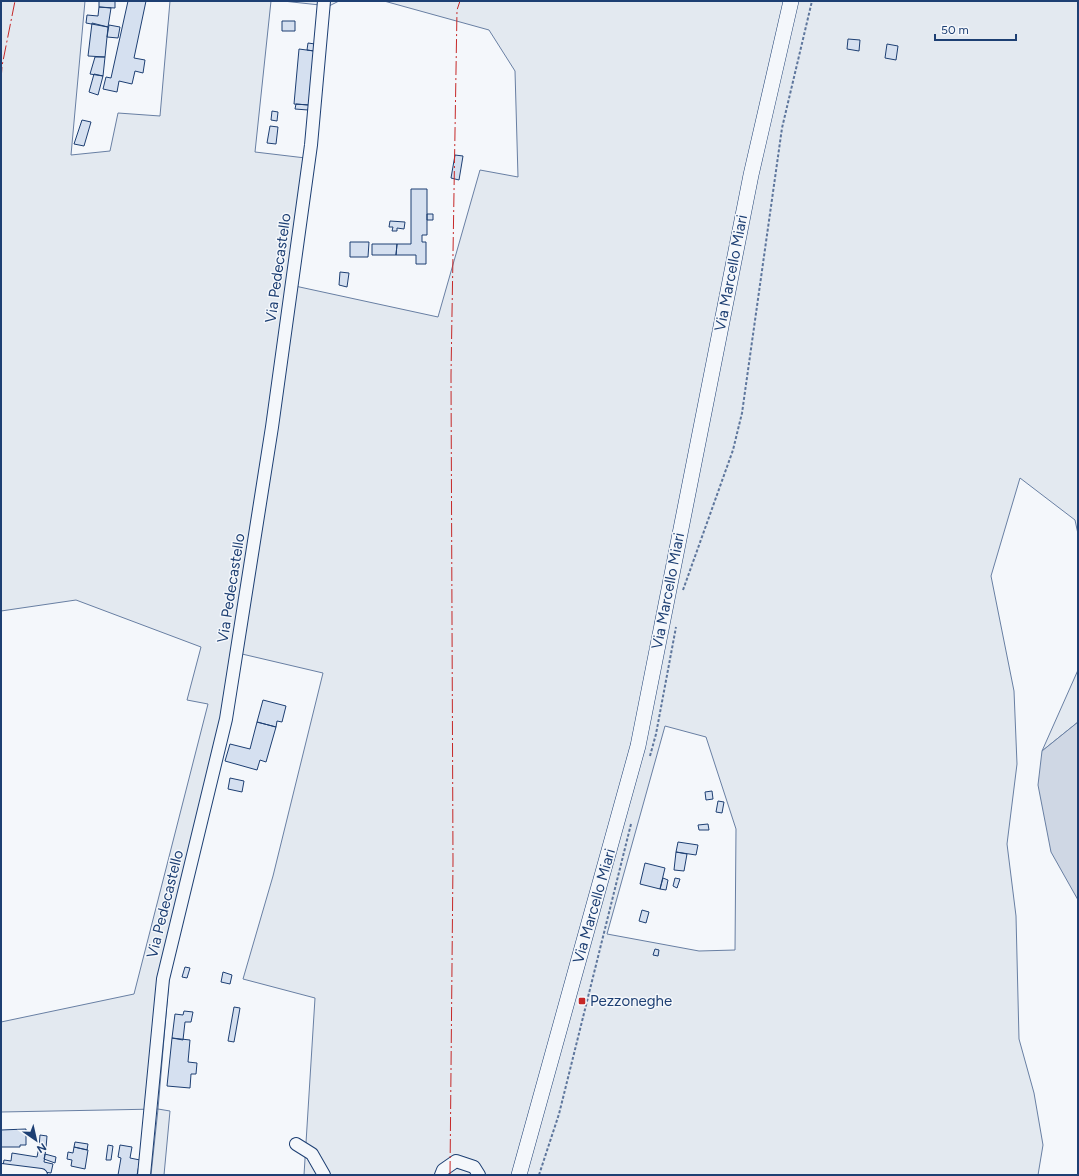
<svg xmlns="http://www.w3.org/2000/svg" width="1079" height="1176" viewBox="0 0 1079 1176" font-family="Figtree,sans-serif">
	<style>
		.green { fill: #e3e9f0; stroke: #687fa3; fill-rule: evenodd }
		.water { fill: #cfd7e4; stroke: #687fa3 }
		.building { fill: #d5e0f0; stroke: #1d3f73 }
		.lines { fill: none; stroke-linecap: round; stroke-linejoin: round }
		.minor-casing { stroke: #1d3f73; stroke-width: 14 }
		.major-casing { stroke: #1d3f73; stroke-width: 16 }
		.path { stroke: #5e769c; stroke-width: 2; stroke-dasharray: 3 2; stroke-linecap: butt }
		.minor { stroke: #f4f7fb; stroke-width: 12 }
		.major { stroke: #f4f7fb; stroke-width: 15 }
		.power { stroke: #c62828; stroke-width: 1; stroke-dasharray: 14 3 2 3; stroke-linecap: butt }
		.poi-dot { fill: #c62828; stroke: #f4f7fb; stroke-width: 1.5 }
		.labels { text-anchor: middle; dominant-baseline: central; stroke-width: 3; stroke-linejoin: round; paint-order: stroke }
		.street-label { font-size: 15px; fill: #1d3f73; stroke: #f4f7fb }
		.poi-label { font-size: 15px; fill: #1d3f73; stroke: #f4f7fb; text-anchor: start }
	</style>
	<rect width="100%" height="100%" fill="#f4f7fb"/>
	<!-- green -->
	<path class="green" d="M 1,1 L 85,1 L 71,155 L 110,151 L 118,113 L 160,116 L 170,1 L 271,1 L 255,152 L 314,159 L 295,286 L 438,317 L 480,170 L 518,177 L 515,71 L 489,30 L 384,1 L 1078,1 L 1078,534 L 1075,520 L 1020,478 L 991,576 L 1014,691 L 1017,764 L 1007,844 L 1016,916 L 1019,1039 L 1034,1093 L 1043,1145 L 1038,1175 L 304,1175 L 315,998 L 243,979 L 273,876 L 323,673 L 242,654 L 169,979 L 158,1109 L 170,1111 L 164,1175 L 151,1175 L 158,1109 L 1,1112 L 1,1022 L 134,994 L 208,704 L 187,700 L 201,647 L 76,600 L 1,611 ZM 665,726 L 706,737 L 736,829 L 735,950 L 699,951 L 607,934 Z
		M 283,1 L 339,1 L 329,6 Z
		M 1078,670 L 1078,722 L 1042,751 Z"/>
	<!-- water -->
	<path class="water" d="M 1078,722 L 1078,900 L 1051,852 L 1038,785 L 1042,751 Z"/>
	<!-- building -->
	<path class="building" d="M 99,1 L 115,1 L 115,8 L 99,7 Z
		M 128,1 L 146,1 L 134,58 L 145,60 L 143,73 L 135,71 L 132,84 L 119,81 L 117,92 L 103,89 L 106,77 L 111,78 Z
		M 99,7 L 111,8 L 108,27 L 86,23 L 87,15 L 98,16 Z
		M 282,21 L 295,21 L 295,31 L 282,31 Z
		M 92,23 L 108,27 L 105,57 L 88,56 Z
		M 109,25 L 120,27 L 118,38 L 107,37 Z
		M 848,39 L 860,40 L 859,51 L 847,49 Z
		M 308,43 L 315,44 L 314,51 L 307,50 Z
		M 887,44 L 898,46 L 896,60 L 885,58 Z
		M 299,49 L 314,51 L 309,105 L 294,104 Z
		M 95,57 L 105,57 L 103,76 L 90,74 Z
		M 94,74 L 103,76 L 98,95 L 89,92 Z
		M 296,104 L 309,105 L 308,110 L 295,109 Z
		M 272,111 L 278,112 L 277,121 L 271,120 Z
		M 82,120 L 91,122 L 84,146 L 74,144 Z
		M 270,126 L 278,127 L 276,144 L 267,143 Z
		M 455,155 L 463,156 L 459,180 L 451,178 Z
		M 411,189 L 427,189 L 427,235 L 422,235 L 422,242 L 426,242 L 426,264 L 416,264 L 416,255 L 396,255 L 397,244 L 411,244 Z
		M 427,214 L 433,214 L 433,220 L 427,220 Z
		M 390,221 L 405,222 L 404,229 L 397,228 L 397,231 L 392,231 L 393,227 L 389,227 Z
		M 350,242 L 369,242 L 368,257 L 350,257 Z
		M 372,244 L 397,244 L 396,255 L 372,255 Z
		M 340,272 L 349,273 L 347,287 L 339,285 Z
		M 263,700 L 286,706 L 282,722 L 277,721 L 276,727 L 257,722 Z
		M 257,722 L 276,727 L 266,762 L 260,760 L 257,770 L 225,761 L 230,744 L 250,749 Z
		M 230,778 L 244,781 L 242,792 L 228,789 Z
		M 712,791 L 713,799 L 706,800 L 705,792 Z
		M 718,801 L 724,802 L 722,813 L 716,812 Z
		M 708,824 L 709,830 L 699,830 L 698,825 Z
		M 678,842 L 698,845 L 696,855 L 676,852 Z
		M 676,852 L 687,854 L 684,871 L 674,870 Z
		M 645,863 L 665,868 L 660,889 L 640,884 Z
		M 663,878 L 668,880 L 666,890 L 660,889 Z
		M 675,878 L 680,879 L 677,888 L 673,886 Z
		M 642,910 L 649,912 L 646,923 L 639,921 Z
		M 655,949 L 659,950 L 658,956 L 653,955 Z
		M 185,967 L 190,968 L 187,978 L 182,977 Z
		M 223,972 L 232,975 L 230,984 L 221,982 Z
		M 234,1007 L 240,1008 L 234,1042 L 228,1041 Z
		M 184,1011 L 193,1012 L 191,1022 L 185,1022 L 183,1040 L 172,1038 L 175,1014 L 183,1015 Z
		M 172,1038 L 190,1040 L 188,1062 L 197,1063 L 196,1074 L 191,1074 L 190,1088 L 167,1086 Z
		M 26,1129 L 26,1145 L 20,1145 L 20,1147 L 1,1147 L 1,1130 Z
		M 40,1135 L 47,1136 L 46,1148 L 39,1147 Z
		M 75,1142 L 88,1144 L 87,1150 L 74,1147 Z
		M 108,1145 L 113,1146 L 111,1160 L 106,1160 Z
		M 120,1145 L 132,1147 L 130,1158 L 140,1160 L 137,1175 L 118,1175 L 121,1158 L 118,1157 Z
		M 39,1147 L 46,1148 L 44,1162 L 53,1164 L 51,1173 L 3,1166 L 4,1160 L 11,1161 L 12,1153 L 37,1157 Z
		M 74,1147 L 88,1150 L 85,1169 L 71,1166 L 72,1160 L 67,1159 L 68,1152 L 73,1153 Z
		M 45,1154 L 56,1157 L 55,1163 L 44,1159 Z"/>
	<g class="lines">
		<!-- minor casing -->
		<g class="minor-casing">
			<path id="minor" d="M 296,1144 L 312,1154 L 324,1175
				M 1,1170 L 41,1175
				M 144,1175 L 163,979 L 226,719 L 272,427 L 311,145 L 324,1
				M 441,1175 L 443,1170 L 456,1161 L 474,1167 L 479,1175"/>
		</g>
		<!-- major casing -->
		<g class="major-casing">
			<path id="major" d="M 519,1175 L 638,746 L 751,175 L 791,1"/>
		</g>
		<!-- path -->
		<path class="path" d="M 683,590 L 733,450 L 742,413 L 782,128 L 812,1
			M 650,756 L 656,734 L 676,627
			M 539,1175 L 559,1114 L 631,824"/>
		<!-- minor -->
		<use href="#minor" class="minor"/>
		<!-- major -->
		<use href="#major" class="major"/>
		<!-- power -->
		<path class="power" d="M 1,81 L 2,66 L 15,1
			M 450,1175 L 453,861 L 451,375 L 457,10 L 460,1"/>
	</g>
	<!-- markers -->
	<rect class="poi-dot" x="578" y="997" width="8" height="8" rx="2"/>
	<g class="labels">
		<!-- street labels -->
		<g class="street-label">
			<text transform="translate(278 268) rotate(-82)">Via Pedecastello</text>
			<text transform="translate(731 273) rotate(-79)">Via Marcello Miari</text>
			<text transform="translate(231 588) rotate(-81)">Via Pedecastello</text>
			<text transform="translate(668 591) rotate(-79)">Via Marcello Miari</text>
			<text transform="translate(165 904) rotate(-76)">Via Pedecastello</text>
			<text transform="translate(594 906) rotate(-74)">Via Marcello Miari</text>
		</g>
		<!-- poi labels -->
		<g class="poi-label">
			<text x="590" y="1001">Pezzoneghe</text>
		</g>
	</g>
	<!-- border -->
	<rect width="1079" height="1176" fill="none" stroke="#1d3f73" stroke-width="4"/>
	<!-- north arrow -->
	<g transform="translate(36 1140) rotate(146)" stroke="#f4f7fb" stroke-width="3" paint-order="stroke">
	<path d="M0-3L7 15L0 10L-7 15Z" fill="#1d3f73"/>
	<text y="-6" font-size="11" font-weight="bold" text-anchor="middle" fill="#1d3f73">N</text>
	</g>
	<!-- scale -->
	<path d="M935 34v6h81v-6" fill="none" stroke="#1d3f73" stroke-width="2"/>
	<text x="941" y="34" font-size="12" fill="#1d3f73" stroke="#f4f7fb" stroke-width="3" paint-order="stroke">50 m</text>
</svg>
